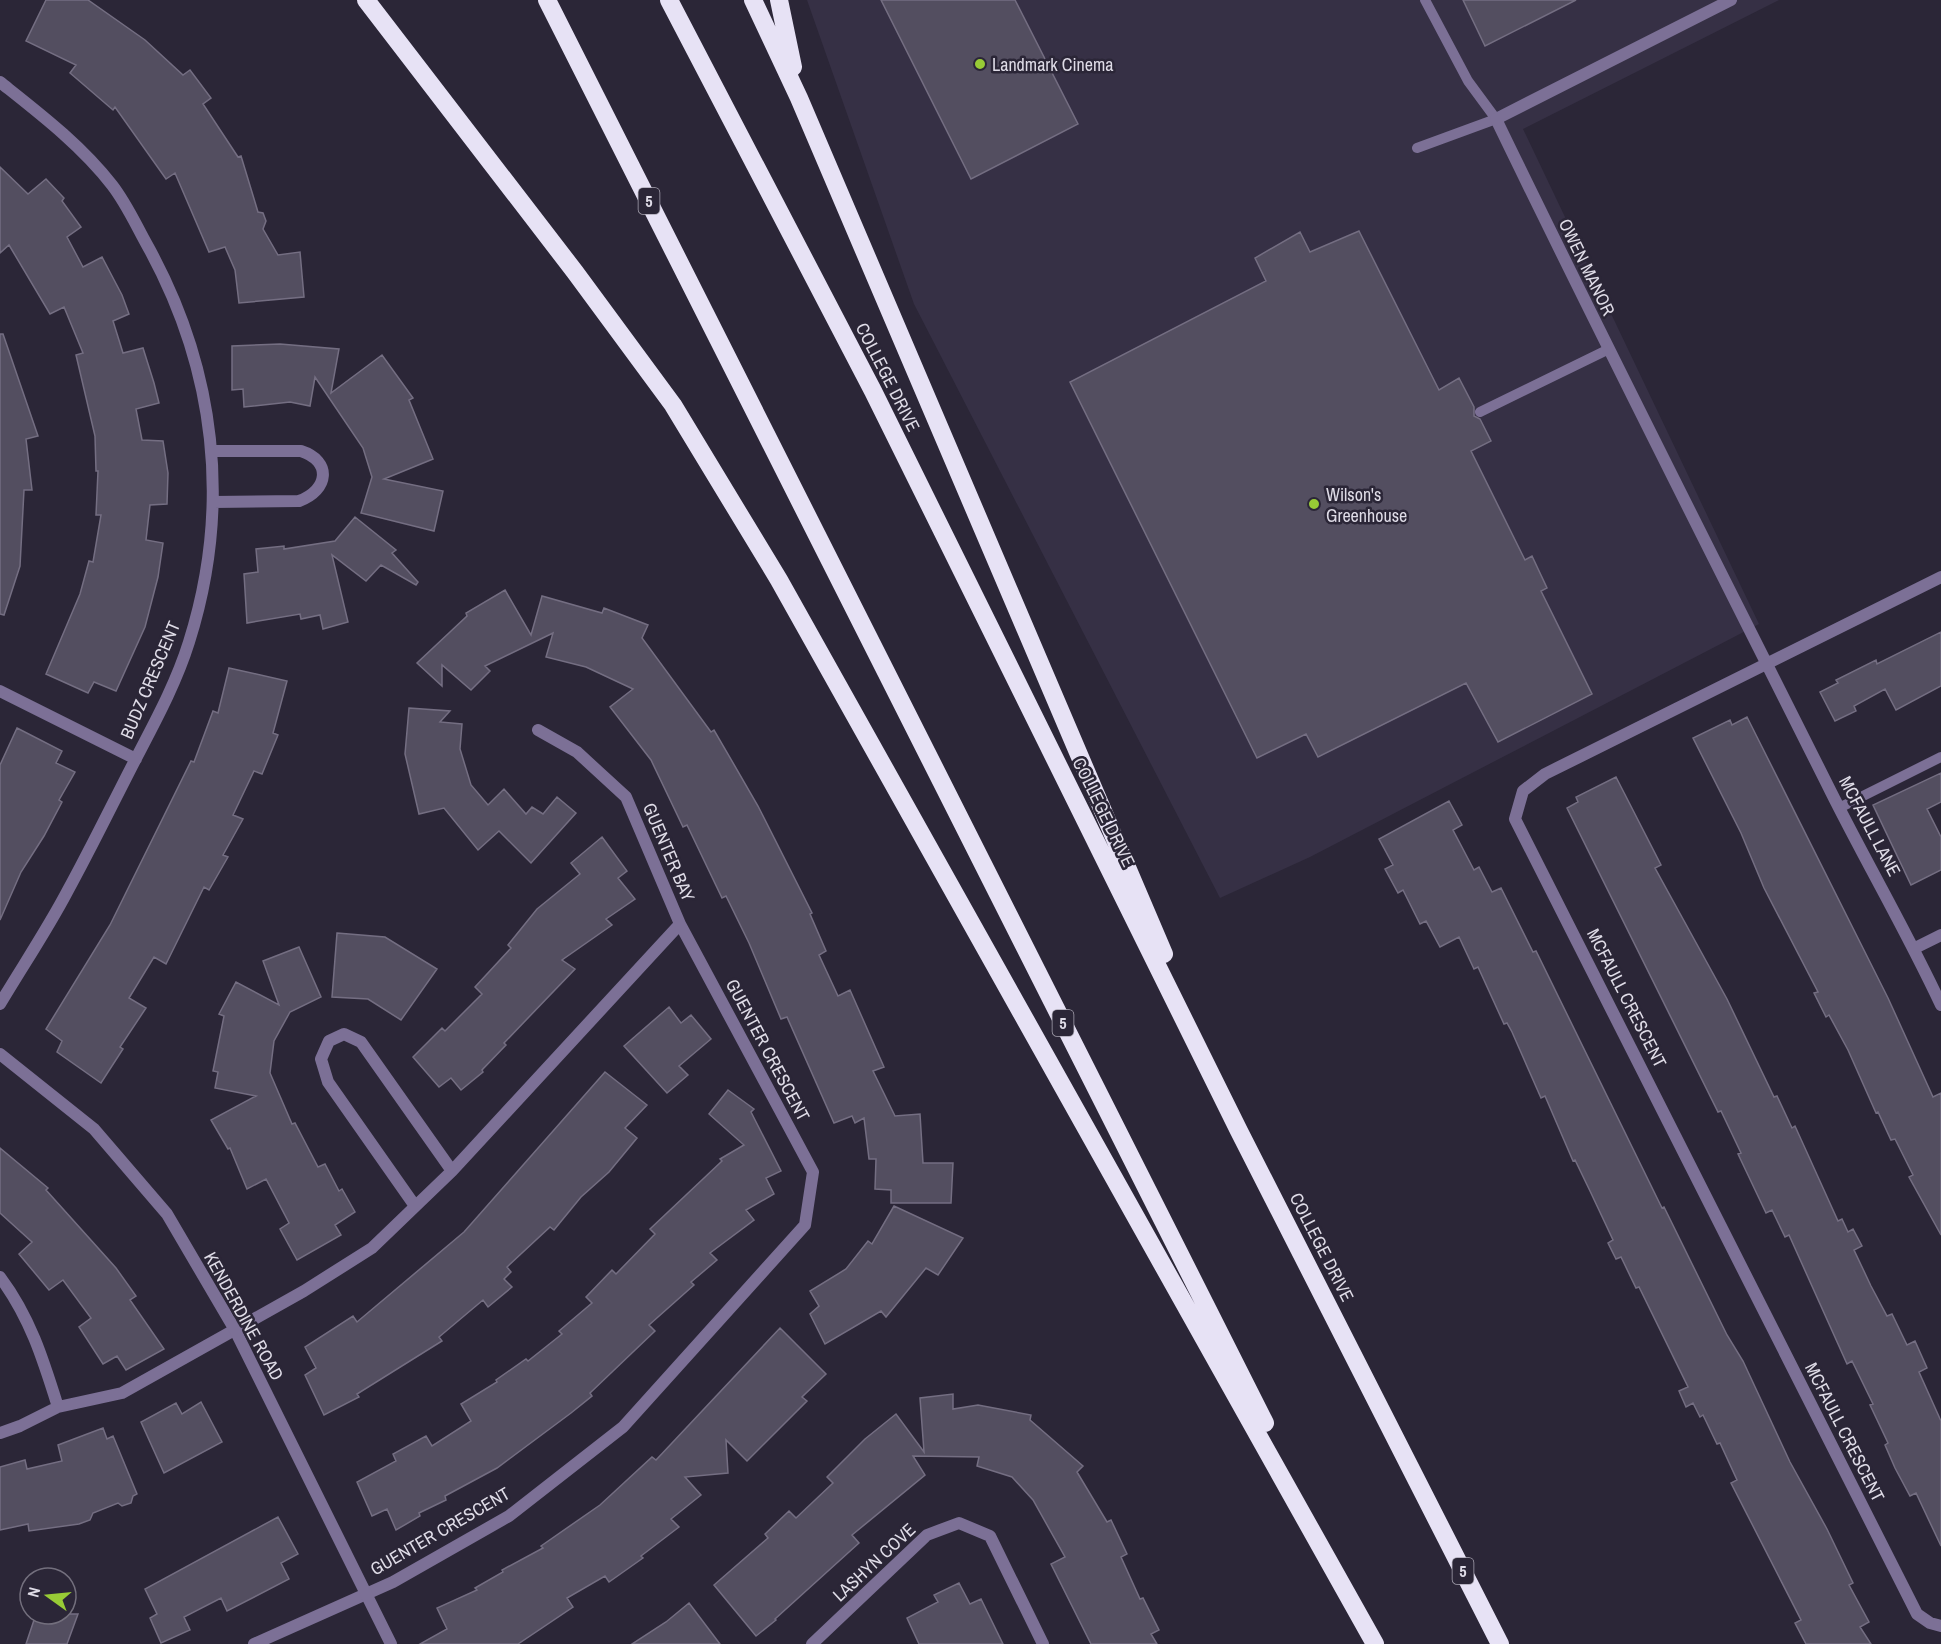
<svg xmlns="http://www.w3.org/2000/svg" width="1941" height="1644" viewBox="0 0 1941 1644" font-family="'Archivo Narrow',sans-serif">
	<style>
		.built { fill: #363045 }
		.building { fill: #534e60; stroke: #746e82; stroke-width: 1.5 }
		.lines { fill: none; stroke-linecap: round; stroke-linejoin: round }
		.service { stroke: #7c7096; stroke-width: 10 }
		.minor { stroke: #7c7096; stroke-width: 12 }
		.tertiary { stroke: #7c7096; stroke-width: 12 }
		.motorway { stroke: #e7e2f5; stroke-width: 18 }
		.poi-dot { fill: #98cb36; stroke: #2b2637; stroke-width: 2 }
		.labels { text-anchor: middle; dominant-baseline: central; stroke-width: 5; stroke-linejoin: round; paint-order: stroke }
		.shield { fill: #2b2637; stroke: #a9a5b2; stroke-width: 1.5 }
		.shield-label { font-size: 16px; font-weight: bold; fill: #dfdce7 }
		.poi-label { font-size: 18px; fill: #dfdce7; stroke: #2b2637; text-anchor: start }
		.street-label { font-size: 18px; fill: #dfdce7; stroke: #2b2637 }
	</style>
	<rect width="100%" height="100%" fill="#2b2637"/>
	<!-- built -->
	<path class="built" d="M 807,0 L 1779,0 L 1523,129 L 1759,624 L 1310,857 L 1220,898 L 914,304 Z"/>
	<!-- building -->
	<path class="building" d="M 46,0 L 88,0 L 145,40 L 183,75 L 190,70 L 211,98 L 203,104 L 238,157 L 241,156 L 258,212 L 263,213 L 266,221 L 263,229 L 278,255 L 300,252 L 304,297 L 239,303 L 235,270 L 225,247 L 209,252 L 175,173 L 166,179 L 115,107 L 113,110 L 70,73 L 76,65 L 26,41 Z
		M 881,0 L 1015,0 L 1078,124 L 971,179 Z
		M 1463,0 L 1576,0 L 1485,46 Z
		M 0,167 L 28,194 L 46,179 L 64,198 L 62,201 L 81,227 L 67,237 L 83,267 L 102,257 L 122,295 L 129,314 L 113,321 L 123,353 L 143,348 L 154,383 L 159,403 L 136,409 L 142,440 L 163,441 L 168,473 L 167,504 L 150,505 L 146,540 L 163,543 L 158,577 L 145,627 L 116,691 L 94,682 L 88,693 L 46,674 L 80,594 L 89,561 L 93,562 L 101,515 L 96,515 L 98,471 L 96,471 L 95,436 L 76,355 L 83,353 L 64,307 L 50,314 L 9,245 L 0,253 Z
		M 1359,231 L 1439,390 L 1459,378 L 1474,407 L 1474,416 L 1480,419 L 1491,441 L 1471,451 L 1525,560 L 1532,556 L 1547,588 L 1541,591 L 1592,694 L 1498,742 L 1466,683 L 1318,757 L 1306,734 L 1257,758 L 1070,382 L 1266,281 L 1255,258 L 1300,232 L 1310,252 Z
		M 0,334 L 3,334 L 38,436 L 26,439 L 32,490 L 24,490 L 20,566 L 4,615 L 0,614 Z
		M 280,344 L 339,349 L 331,393 L 382,355 L 413,398 L 409,400 L 433,459 L 384,479 L 443,491 L 434,531 L 361,513 L 372,477 L 363,448 L 315,377 L 310,406 L 290,402 L 244,407 L 243,389 L 232,390 L 232,346 Z
		M 355,517 L 396,550 L 392,553 L 418,582 L 416,585 L 381,565 L 366,581 L 332,555 L 348,622 L 323,629 L 320,615 L 301,619 L 300,614 L 247,623 L 244,574 L 258,572 L 256,549 L 284,546 L 284,549 L 335,541 Z
		M 505,590 L 531,635 L 542,596 L 602,613 L 604,608 L 648,625 L 642,638 L 711,732 L 714,730 L 758,806 L 812,913 L 810,914 L 826,951 L 819,955 L 838,996 L 850,990 L 884,1067 L 873,1071 L 895,1116 L 920,1114 L 923,1163 L 953,1163 L 951,1203 L 891,1203 L 891,1190 L 875,1189 L 876,1159 L 869,1159 L 864,1118 L 855,1123 L 852,1116 L 834,1123 L 787,1017 L 781,1019 L 749,943 L 726,896 L 722,898 L 687,825 L 683,827 L 651,760 L 610,707 L 633,689 L 586,667 L 546,657 L 553,633 L 485,666 L 490,671 L 471,690 L 442,665 L 442,686 L 417,663 L 467,616 L 466,613 Z
		M 1941,632 L 1941,686 L 1896,710 L 1885,689 L 1854,706 L 1856,711 L 1835,721 L 1820,692 L 1838,683 L 1836,680 L 1876,660 L 1877,664 Z
		M 229,668 L 287,681 L 273,733 L 278,735 L 262,774 L 254,771 L 233,815 L 243,819 L 223,855 L 228,857 L 209,890 L 204,887 L 166,964 L 154,957 L 129,998 L 146,1008 L 120,1047 L 123,1049 L 101,1083 L 57,1052 L 62,1041 L 46,1029 L 110,925 L 191,761 L 194,762 L 213,711 L 218,713 Z
		M 409,708 L 450,711 L 440,722 L 462,724 L 460,749 L 471,785 L 488,805 L 504,789 L 526,814 L 532,807 L 543,814 L 557,797 L 576,813 L 531,863 L 499,831 L 478,850 L 444,808 L 419,814 L 405,754 Z
		M 1747,717 L 1888,998 L 1933,1097 L 1941,1093 L 1941,1235 L 1909,1177 L 1913,1175 L 1895,1139 L 1891,1140 L 1878,1112 L 1876,1113 L 1848,1050 L 1829,1015 L 1826,1017 L 1814,993 L 1818,992 L 1764,888 L 1741,833 L 1693,738 L 1730,720 L 1732,725 Z
		M 17,728 L 62,751 L 56,763 L 75,772 L 59,800 L 62,802 L 44,836 L 21,872 L 0,920 L 0,765 Z
		M 1941,773 L 1941,802 L 1927,809 L 1941,837 L 1941,870 L 1911,885 L 1873,805 Z
		M 1616,777 L 1661,865 L 1655,868 L 1727,999 L 1774,1097 L 1777,1096 L 1792,1128 L 1795,1126 L 1838,1221 L 1842,1219 L 1848,1232 L 1853,1229 L 1862,1246 L 1854,1250 L 1871,1286 L 1887,1316 L 1892,1314 L 1907,1345 L 1915,1341 L 1927,1368 L 1919,1372 L 1941,1421 L 1941,1546 L 1916,1493 L 1910,1496 L 1895,1468 L 1885,1445 L 1888,1443 L 1870,1405 L 1873,1404 L 1852,1361 L 1847,1364 L 1789,1235 L 1785,1237 L 1772,1210 L 1766,1213 L 1738,1154 L 1741,1153 L 1721,1111 L 1718,1112 L 1567,808 L 1578,802 L 1576,797 Z
		M 1449,801 L 1462,825 L 1453,830 L 1474,870 L 1479,867 L 1492,892 L 1501,888 L 1533,952 L 1536,951 L 1662,1208 L 1664,1207 L 1727,1335 L 1743,1361 L 1790,1462 L 1827,1529 L 1853,1583 L 1849,1585 L 1869,1622 L 1860,1627 L 1871,1644 L 1806,1644 L 1795,1623 L 1801,1620 L 1731,1483 L 1737,1480 L 1720,1443 L 1717,1444 L 1703,1415 L 1700,1417 L 1693,1403 L 1686,1407 L 1679,1391 L 1688,1387 L 1639,1287 L 1636,1288 L 1621,1257 L 1616,1259 L 1608,1243 L 1613,1240 L 1590,1191 L 1575,1160 L 1573,1161 L 1545,1096 L 1541,1098 L 1512,1032 L 1507,1023 L 1504,1024 L 1478,967 L 1474,969 L 1459,937 L 1440,947 L 1426,921 L 1420,924 L 1403,890 L 1398,893 L 1385,869 L 1393,865 L 1379,839 Z
		M 602,837 L 627,871 L 618,878 L 635,899 L 606,919 L 612,925 L 562,960 L 575,969 L 504,1043 L 506,1045 L 482,1070 L 483,1072 L 461,1090 L 451,1078 L 439,1087 L 413,1057 L 442,1028 L 445,1031 L 482,994 L 475,987 L 511,948 L 508,945 L 537,909 L 580,874 L 571,863 Z
		M 337,933 L 385,937 L 437,969 L 401,1020 L 368,999 L 332,997 Z
		M 299,947 L 321,997 L 290,1012 L 274,1041 L 270,1073 L 292,1124 L 295,1123 L 318,1167 L 325,1164 L 339,1191 L 342,1189 L 355,1212 L 335,1225 L 341,1235 L 297,1260 L 280,1229 L 289,1223 L 266,1179 L 247,1189 L 230,1148 L 228,1149 L 211,1120 L 256,1096 L 215,1088 L 218,1072 L 213,1071 L 224,1016 L 219,1014 L 236,982 L 279,1005 L 263,961 Z
		M 669,1007 L 681,1023 L 691,1015 L 711,1039 L 679,1066 L 688,1075 L 667,1093 L 624,1046 Z
		M 605,1072 L 647,1105 L 625,1128 L 637,1138 L 609,1172 L 581,1197 L 554,1230 L 550,1227 L 507,1267 L 511,1272 L 504,1279 L 512,1287 L 488,1307 L 483,1300 L 439,1337 L 442,1341 L 357,1394 L 359,1397 L 324,1415 L 305,1375 L 316,1368 L 305,1347 L 353,1316 L 357,1322 L 464,1232 Z
		M 728,1090 L 754,1109 L 751,1112 L 781,1171 L 766,1178 L 774,1194 L 746,1210 L 754,1220 L 710,1253 L 717,1260 L 691,1282 L 694,1285 L 649,1325 L 655,1331 L 590,1393 L 592,1396 L 571,1413 L 497,1468 L 445,1496 L 446,1500 L 419,1513 L 420,1516 L 396,1530 L 387,1509 L 372,1516 L 357,1482 L 396,1461 L 393,1454 L 426,1436 L 432,1446 L 471,1421 L 461,1404 L 497,1382 L 496,1380 L 526,1359 L 528,1361 L 562,1334 L 559,1331 L 592,1303 L 586,1297 L 612,1270 L 616,1274 L 655,1234 L 650,1229 L 722,1161 L 720,1159 L 744,1145 L 709,1114 Z
		M 0,1148 L 48,1188 L 46,1190 L 116,1268 L 136,1296 L 130,1300 L 164,1349 L 126,1370 L 117,1356 L 103,1364 L 79,1327 L 91,1318 L 63,1280 L 49,1290 L 19,1254 L 32,1242 L 0,1213 Z
		M 894,1206 L 963,1238 L 938,1275 L 926,1268 L 886,1317 L 881,1311 L 825,1344 L 810,1314 L 819,1306 L 810,1291 L 846,1269 L 868,1241 L 872,1244 Z
		M 780,1328 L 826,1374 L 802,1397 L 807,1401 L 747,1461 L 726,1440 L 728,1473 L 685,1477 L 701,1495 L 671,1519 L 679,1527 L 641,1556 L 643,1558 L 609,1582 L 605,1576 L 567,1598 L 573,1607 L 518,1644 L 420,1644 L 447,1629 L 437,1608 L 477,1590 L 475,1588 L 503,1572 L 502,1570 L 543,1548 L 541,1546 L 600,1505 L 652,1457 L 656,1460 Z
		M 953,1394 L 953,1409 L 978,1405 L 1031,1415 L 1030,1420 L 1083,1466 L 1077,1472 L 1107,1522 L 1111,1520 L 1127,1554 L 1121,1557 L 1140,1599 L 1143,1598 L 1159,1630 L 1151,1634 L 1157,1644 L 1091,1644 L 1051,1564 L 1065,1557 L 1033,1500 L 1012,1477 L 977,1466 L 979,1457 L 913,1456 L 925,1475 L 852,1535 L 859,1543 L 775,1619 L 776,1620 L 756,1636 L 714,1585 L 768,1538 L 765,1534 L 789,1511 L 796,1518 L 833,1483 L 827,1477 L 865,1439 L 896,1414 L 924,1452 L 920,1398 Z
		M 201,1402 L 222,1442 L 164,1473 L 141,1422 L 176,1403 L 182,1414 Z
		M 103,1428 L 107,1439 L 113,1436 L 137,1494 L 133,1496 L 131,1503 L 122,1506 L 118,1503 L 93,1513 L 90,1520 L 79,1524 L 29,1531 L 28,1524 L 0,1530 L 0,1467 L 25,1460 L 27,1469 L 62,1461 L 58,1445 Z
		M 278,1517 L 298,1554 L 281,1563 L 289,1579 L 227,1611 L 221,1598 L 184,1617 L 190,1630 L 161,1643 L 150,1618 L 157,1614 L 145,1589 Z
		M 959,1583 L 970,1604 L 981,1599 L 1003,1644 L 919,1644 L 907,1618 L 938,1602 L 934,1595 Z
		M 689,1603 L 720,1644 L 632,1644 L 666,1622 Z
		M 36,1614 L 78,1614 L 67,1644 L 26,1644 Z"/>
	<g class="lines">
		<!-- service -->
		<path class="service" d="M 1417,148 L 1496,119 L 1468,81 L 1425,0
			M 1480,412 L 1607,350
			M 1839,808 L 1941,757"/>
		<!-- minor -->
		<path class="minor" d="M 1731,0 L 1496,119 C 1605,345 1719,568 1831,792 C 1867,864 1907,932 1941,1005
			M 0,82 C 39,113 81,145 112,185 C 126,203 135,223 146,243 C 216,368 232,506 189,642 C 175,687 151,729 130,770 C 109,811 89,852 67,892 C 47,930 22,967 0,1004
			M 213,502 L 299,501 C 329,490 332,461 301,451 L 213,451
			M 1941,577 L 1545,774 L 1523,791 L 1515,819 L 1917,1614 L 1930,1623 L 1941,1626
			M 0,691 L 136,759
			M 1915,948 L 1941,935
			M 415,1206 L 328,1082 L 321,1059 L 329,1041 L 344,1034 L 361,1042 L 452,1171
			M 0,1277 C 30,1317 43,1359 58,1407
			M 0,1433 L 20,1426 L 58,1407 L 122,1393 L 304,1291 L 372,1248 L 452,1171 L 680,924
			M 254,1644 L 393,1582 L 509,1516 L 623,1427 L 805,1225 L 813,1172 L 680,924 L 626,797 L 577,752 L 538,730
			M 812,1644 L 927,1535 L 959,1523 L 990,1536 L 1043,1644"/>
		<!-- tertiary -->
		<path class="tertiary" d="M 0,1054 L 94,1129 L 167,1214 L 235,1330 L 391,1644"/>
		<!-- motorway -->
		<path class="motorway" d="M 366,0 L 575,272 L 673,405 L 779,580 L 1375,1644
			M 547,0 L 1265,1423
			M 669,0 L 873,391 L 1239,1131 L 1500,1644
			M 753,0 L 799,98 L 1164,954
			M 779,0 L 793,67"/>
	</g>
	<!-- markers -->
	<g class="poi-dot">
		<circle cx="980" cy="64" r="6"/>
		<circle cx="1314" cy="504" r="6"/>
	</g>
	<g class="labels">
		<!-- shield labels -->
		<g class="shield">
			<rect x="638.5" y="188" width="21" height="26" rx="4.5"/>
			<rect x="1052.5" y="1010" width="21" height="26" rx="4.5"/>
			<rect x="1452.5" y="1558" width="21" height="26" rx="4.5"/>
		</g>
		<g class="shield-label">
			<text x="649" y="201">5</text>
			<text x="1063" y="1023">5</text>
			<text x="1463" y="1571">5</text>
		</g>
		<!-- poi labels -->
		<g class="poi-label">
			<text x="992" y="64">Landmark Cinema</text>
			<text x="1326" y="494">Wilson's<tspan x="1326" dy="21">Greenhouse</tspan></text>
		</g>
		<!-- street labels -->
		<g class="street-label">
			<text transform="translate(1587 267) rotate(64)">OWEN MANOR</text>
			<text transform="translate(888 377) rotate(63)">COLLEGE DRIVE</text>
			<text transform="translate(150 680) rotate(-67)">BUDZ CRESCENT</text>
			<text transform="translate(1104 812) rotate(64)">COLLEGE DRIVE</text>
			<text transform="translate(1870 826) rotate(62)">MCFAULL LANE</text>
			<text transform="translate(669 852) rotate(67)">GUENTER BAY</text>
			<text transform="translate(1627 998) rotate(63)">MCFAULL CRESCENT</text>
			<text transform="translate(768 1050) rotate(62)">GUENTER CRESCENT</text>
			<text transform="translate(1322 1247) rotate(63)">COLLEGE DRIVE</text>
			<text transform="translate(244 1316) rotate(61)">KENDERDINE ROAD</text>
			<text transform="translate(1845 1432) rotate(63)">MCFAULL CRESCENT</text>
			<text transform="translate(440 1531) rotate(-30)">GUENTER CRESCENT</text>
			<text transform="translate(874 1562) rotate(-43)">LASHYN COVE</text>
		</g>
	</g>
	<!-- north arrow -->
	<g transform="translate(48 1596) rotate(285)"><circle r="28" fill="#2b2637" stroke="#736f7d" stroke-width="1.5"/>
	<path d="M0-4.5L10 22L0 15L-10 22Z" fill="#98cb36"/>
	<text y="-9" font-size="16" font-weight="bold" text-anchor="middle" fill="#dfdce7">N</text>
	</g>
</svg>
